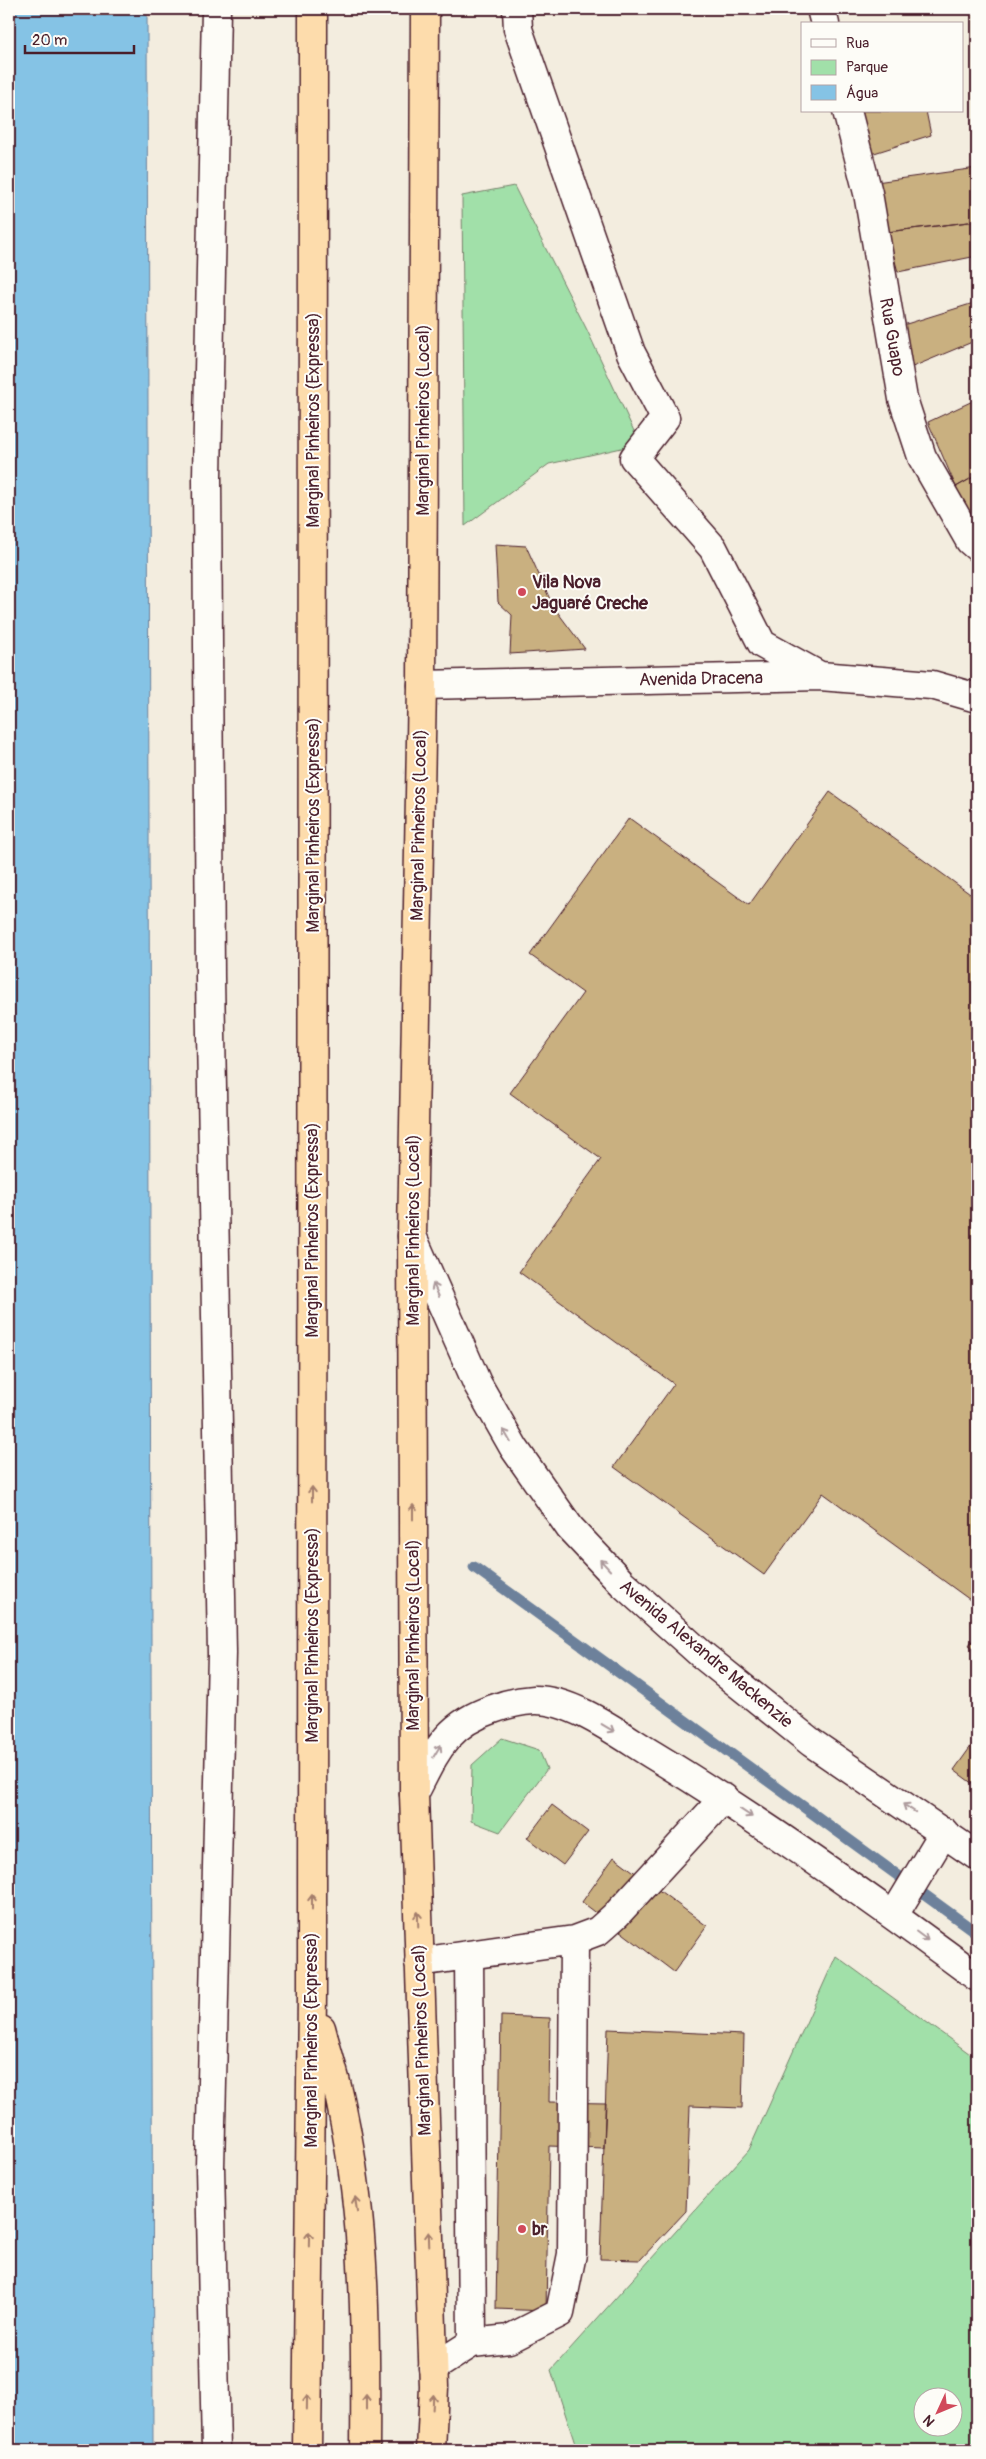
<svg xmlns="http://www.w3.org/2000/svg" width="986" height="2459" viewBox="0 0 986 2459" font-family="Pangolin,sans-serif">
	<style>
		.green { fill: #a1e0a9; stroke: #76806a; fill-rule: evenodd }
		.water { fill: #85c3e5; stroke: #6d819b }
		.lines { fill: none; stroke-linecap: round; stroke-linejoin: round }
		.stream { stroke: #6d819b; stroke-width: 11 }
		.building { fill: #c9b080; stroke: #4a1f2b }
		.minor-casing { stroke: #4a1f2b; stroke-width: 31 }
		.highway-casing { stroke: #4a1f2b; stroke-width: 31 }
		.minor { stroke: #fdfcf7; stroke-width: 28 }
		.highway { stroke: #fddcac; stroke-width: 28 }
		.oneway { stroke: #ac999b }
		.oneway2 { stroke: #a47e6c }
		.poi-dot { fill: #d1495b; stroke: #fdfcf7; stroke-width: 2 }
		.labels { text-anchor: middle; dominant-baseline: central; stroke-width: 4; stroke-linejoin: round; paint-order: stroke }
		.street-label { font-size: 18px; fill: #4a1f2b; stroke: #fdfcf7 }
		.poi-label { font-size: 18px; font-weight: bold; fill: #4a1f2b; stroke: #fdfcf7; text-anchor: start }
	</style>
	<rect width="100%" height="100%" fill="#f3eddf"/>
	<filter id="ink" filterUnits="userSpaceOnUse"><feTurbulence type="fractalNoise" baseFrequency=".02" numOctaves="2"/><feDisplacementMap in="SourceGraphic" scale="10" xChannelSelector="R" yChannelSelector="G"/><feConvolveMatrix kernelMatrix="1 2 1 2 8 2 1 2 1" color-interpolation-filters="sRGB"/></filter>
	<g filter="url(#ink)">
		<!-- green -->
		<path class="green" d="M 514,186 L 587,330 L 640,444 L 549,464 L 465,526 L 462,196 Z
			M 502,1738 L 539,1750 L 547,1769 L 500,1832 L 471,1821 L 472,1765 Z
			M 836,1956 L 977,2059 L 977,2450 L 577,2450 L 551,2370 L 749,2150 ZM 924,2396 L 954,2396 L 954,2426 L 924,2426 Z"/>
		<!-- water -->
		<path class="water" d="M 9,9 L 147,9 L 153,2450 L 9,2450 Z"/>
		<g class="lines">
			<!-- stream -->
			<path class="stream" d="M 474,1567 L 977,1933"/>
		</g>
		<!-- building -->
		<path class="building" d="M 859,111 L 926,111 L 931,135 L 868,155 Z
			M 977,168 L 977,221 L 887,232 L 876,182 Z
			M 977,221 L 977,256 L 898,272 L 887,232 Z
			M 977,302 L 977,340 L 910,368 L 900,326 Z
			M 977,399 L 977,475 L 956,487 L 928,422 Z
			M 977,475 L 977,518 L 971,521 L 956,487 Z
			M 495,544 L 526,546 L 553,606 L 585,649 L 510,654 L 512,615 L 498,602 Z
			M 830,792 L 977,899 L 977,1605 L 823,1493 L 764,1575 L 614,1467 L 674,1384 L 519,1272 L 601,1159 L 510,1093 L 583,993 L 530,955 L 629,818 L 749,905 Z
			M 977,1634 L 977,1650 L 969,1645 Z
			M 977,1738 L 977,1787 L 954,1770 Z
			M 552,1805 L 588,1832 L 563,1865 L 527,1838 Z
			M 614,1857 L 707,1926 L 674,1972 L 582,1902 Z
			M 501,2016 L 550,2018 L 549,2102 L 606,2103 L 604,2148 L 549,2146 L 546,2311 L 496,2309 Z
			M 608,2029 L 744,2035 L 742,2108 L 690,2106 L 686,2211 L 640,2260 L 600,2259 Z"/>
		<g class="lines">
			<!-- minor casing -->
			<g class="minor-casing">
				<path id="minor" d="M 216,9 L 207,477 L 210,977 L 222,1653 L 210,2167 L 216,2450
					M 517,9 L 518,29 L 631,353 L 665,418 L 634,458 L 713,548 L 762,644 L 820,676
					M 821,9 L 825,24
					M 847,111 L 868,193 L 903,399 L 922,457 L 970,541 L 977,547
					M 422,685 L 820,676 L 932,685 L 977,698
					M 412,1236 L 477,1383 L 514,1448 L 570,1528 L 622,1583 L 701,1654 L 812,1743 L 977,1856
					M 414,1794 C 436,1752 445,1725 493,1709 C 506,1704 519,1701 534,1700 C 573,1699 620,1735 653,1755 C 765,1823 872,1899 977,1977
					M 894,1915 L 944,1832
					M 469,1956 L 472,2343
					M 419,1962 L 574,1940 L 598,1931 L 617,1914 L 724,1798
					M 433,2368 L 472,2343 L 509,2339 L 560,2313 L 572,2254 L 574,1940"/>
			</g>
			<!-- highway casing -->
			<g class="highway-casing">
				<path id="highway" d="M 425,9 L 422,685 L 412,1236 L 414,1794 L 434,2387 L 431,2450
					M 321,2028 C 328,2055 337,2082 342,2109 C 366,2221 366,2337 365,2450
					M 307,2450 L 312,1993 L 313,9"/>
			</g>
			<!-- minor -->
			<use href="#minor" class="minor"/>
			<!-- highway -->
			<use href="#highway" class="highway"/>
		</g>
		<!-- one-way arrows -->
		<defs><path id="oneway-shaft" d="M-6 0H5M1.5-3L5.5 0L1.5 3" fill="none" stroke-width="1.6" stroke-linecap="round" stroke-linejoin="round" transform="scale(1.25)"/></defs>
		<g class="oneway">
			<use href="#oneway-shaft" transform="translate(436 1290) rotate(-114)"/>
			<use href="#oneway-shaft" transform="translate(507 1436) rotate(-120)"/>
			<use href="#oneway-shaft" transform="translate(605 1565) rotate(-133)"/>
			<use href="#oneway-shaft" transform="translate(608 1728) rotate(31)"/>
			<use href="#oneway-shaft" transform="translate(437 1751) rotate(-59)"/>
			<use href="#oneway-shaft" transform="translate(909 1808) rotate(-146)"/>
			<use href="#oneway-shaft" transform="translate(746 1813) rotate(34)"/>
			<use href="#oneway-shaft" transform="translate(922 1936) rotate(37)"/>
		</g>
		<g class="oneway2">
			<use href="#oneway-shaft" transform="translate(312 1494) rotate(-90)"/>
			<use href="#oneway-shaft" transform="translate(413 1512) rotate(-90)"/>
			<use href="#oneway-shaft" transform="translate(312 1902) rotate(-90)"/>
			<use href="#oneway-shaft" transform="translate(418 1919) rotate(-92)"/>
			<use href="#oneway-shaft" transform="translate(356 2204) rotate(-98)"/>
			<use href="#oneway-shaft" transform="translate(309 2239) rotate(-89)"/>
			<use href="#oneway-shaft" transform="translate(429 2239) rotate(-92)"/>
			<use href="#oneway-shaft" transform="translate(307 2402) rotate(-89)"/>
			<use href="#oneway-shaft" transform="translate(366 2402) rotate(-90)"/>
			<use href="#oneway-shaft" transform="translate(433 2402) rotate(-87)"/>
		</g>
	</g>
	<!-- markers -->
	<g class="poi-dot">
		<circle cx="522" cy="592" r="5"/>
		<circle cx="522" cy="2229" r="5"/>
	</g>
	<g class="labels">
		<!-- street labels -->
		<g class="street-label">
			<text transform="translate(892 337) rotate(80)">Rua Guapo</text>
			<text transform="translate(313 420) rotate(-90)">Marginal Pinheiros (Expressa)</text>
			<text transform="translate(423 420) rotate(-90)">Marginal Pinheiros (Local)</text>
			<text transform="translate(701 679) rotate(-1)">Avenida Dracena</text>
			<text transform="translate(313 825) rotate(-90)">Marginal Pinheiros (Expressa)</text>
			<text transform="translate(419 825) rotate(-89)">Marginal Pinheiros (Local)</text>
			<text transform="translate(312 1230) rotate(-90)">Marginal Pinheiros (Expressa)</text>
			<text transform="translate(413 1230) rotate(-90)">Marginal Pinheiros (Local)</text>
			<text transform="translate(312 1635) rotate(-90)">Marginal Pinheiros (Expressa)</text>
			<text transform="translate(413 1635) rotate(-90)">Marginal Pinheiros (Local)</text>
			<text transform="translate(706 1654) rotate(40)">Avenida Alexandre Mackenzie</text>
			<text transform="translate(311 2040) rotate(-90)">Marginal Pinheiros (Expressa)</text>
			<text transform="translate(422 2040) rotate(-92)">Marginal Pinheiros (Local)</text>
		</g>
		<!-- poi labels -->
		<g class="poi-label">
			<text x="532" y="582">Vila Nova<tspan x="532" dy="21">Jaguaré Creche</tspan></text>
			<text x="532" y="2229">br</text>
		</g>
	</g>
	<!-- margin -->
	<rect width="986" height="2459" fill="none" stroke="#fdfcf7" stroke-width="30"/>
	<rect x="15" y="15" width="956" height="2429" fill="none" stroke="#4a1f2b" stroke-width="2" filter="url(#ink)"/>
	<!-- legend -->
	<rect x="801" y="22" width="162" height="90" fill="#fdfcf7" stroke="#b5a4a5"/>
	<rect x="811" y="39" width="25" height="8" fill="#fdfcf7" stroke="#b5a4a5"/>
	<text x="846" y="48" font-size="15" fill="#4a1f2b">Rua</text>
	<rect x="811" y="60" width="25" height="15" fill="#a1e0a9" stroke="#b5a4a5"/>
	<text x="846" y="72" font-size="15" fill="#4a1f2b">Parque</text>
	<rect x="811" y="85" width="25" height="15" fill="#85c3e5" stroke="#b5a4a5"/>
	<text x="846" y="98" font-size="15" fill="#4a1f2b">Água</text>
	<!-- north arrow -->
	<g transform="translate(938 2412) rotate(226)"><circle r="24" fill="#fdfcf7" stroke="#b5a4a5"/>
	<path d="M0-4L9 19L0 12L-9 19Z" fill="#d1495b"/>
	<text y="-8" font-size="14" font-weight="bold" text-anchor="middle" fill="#4a1f2b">N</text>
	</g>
	<!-- scale -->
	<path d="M25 45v8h109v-8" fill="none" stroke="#4a1f2b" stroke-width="2.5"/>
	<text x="32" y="45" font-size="15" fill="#4a1f2b" stroke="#fdfcf7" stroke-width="4" paint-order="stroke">20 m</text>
</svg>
